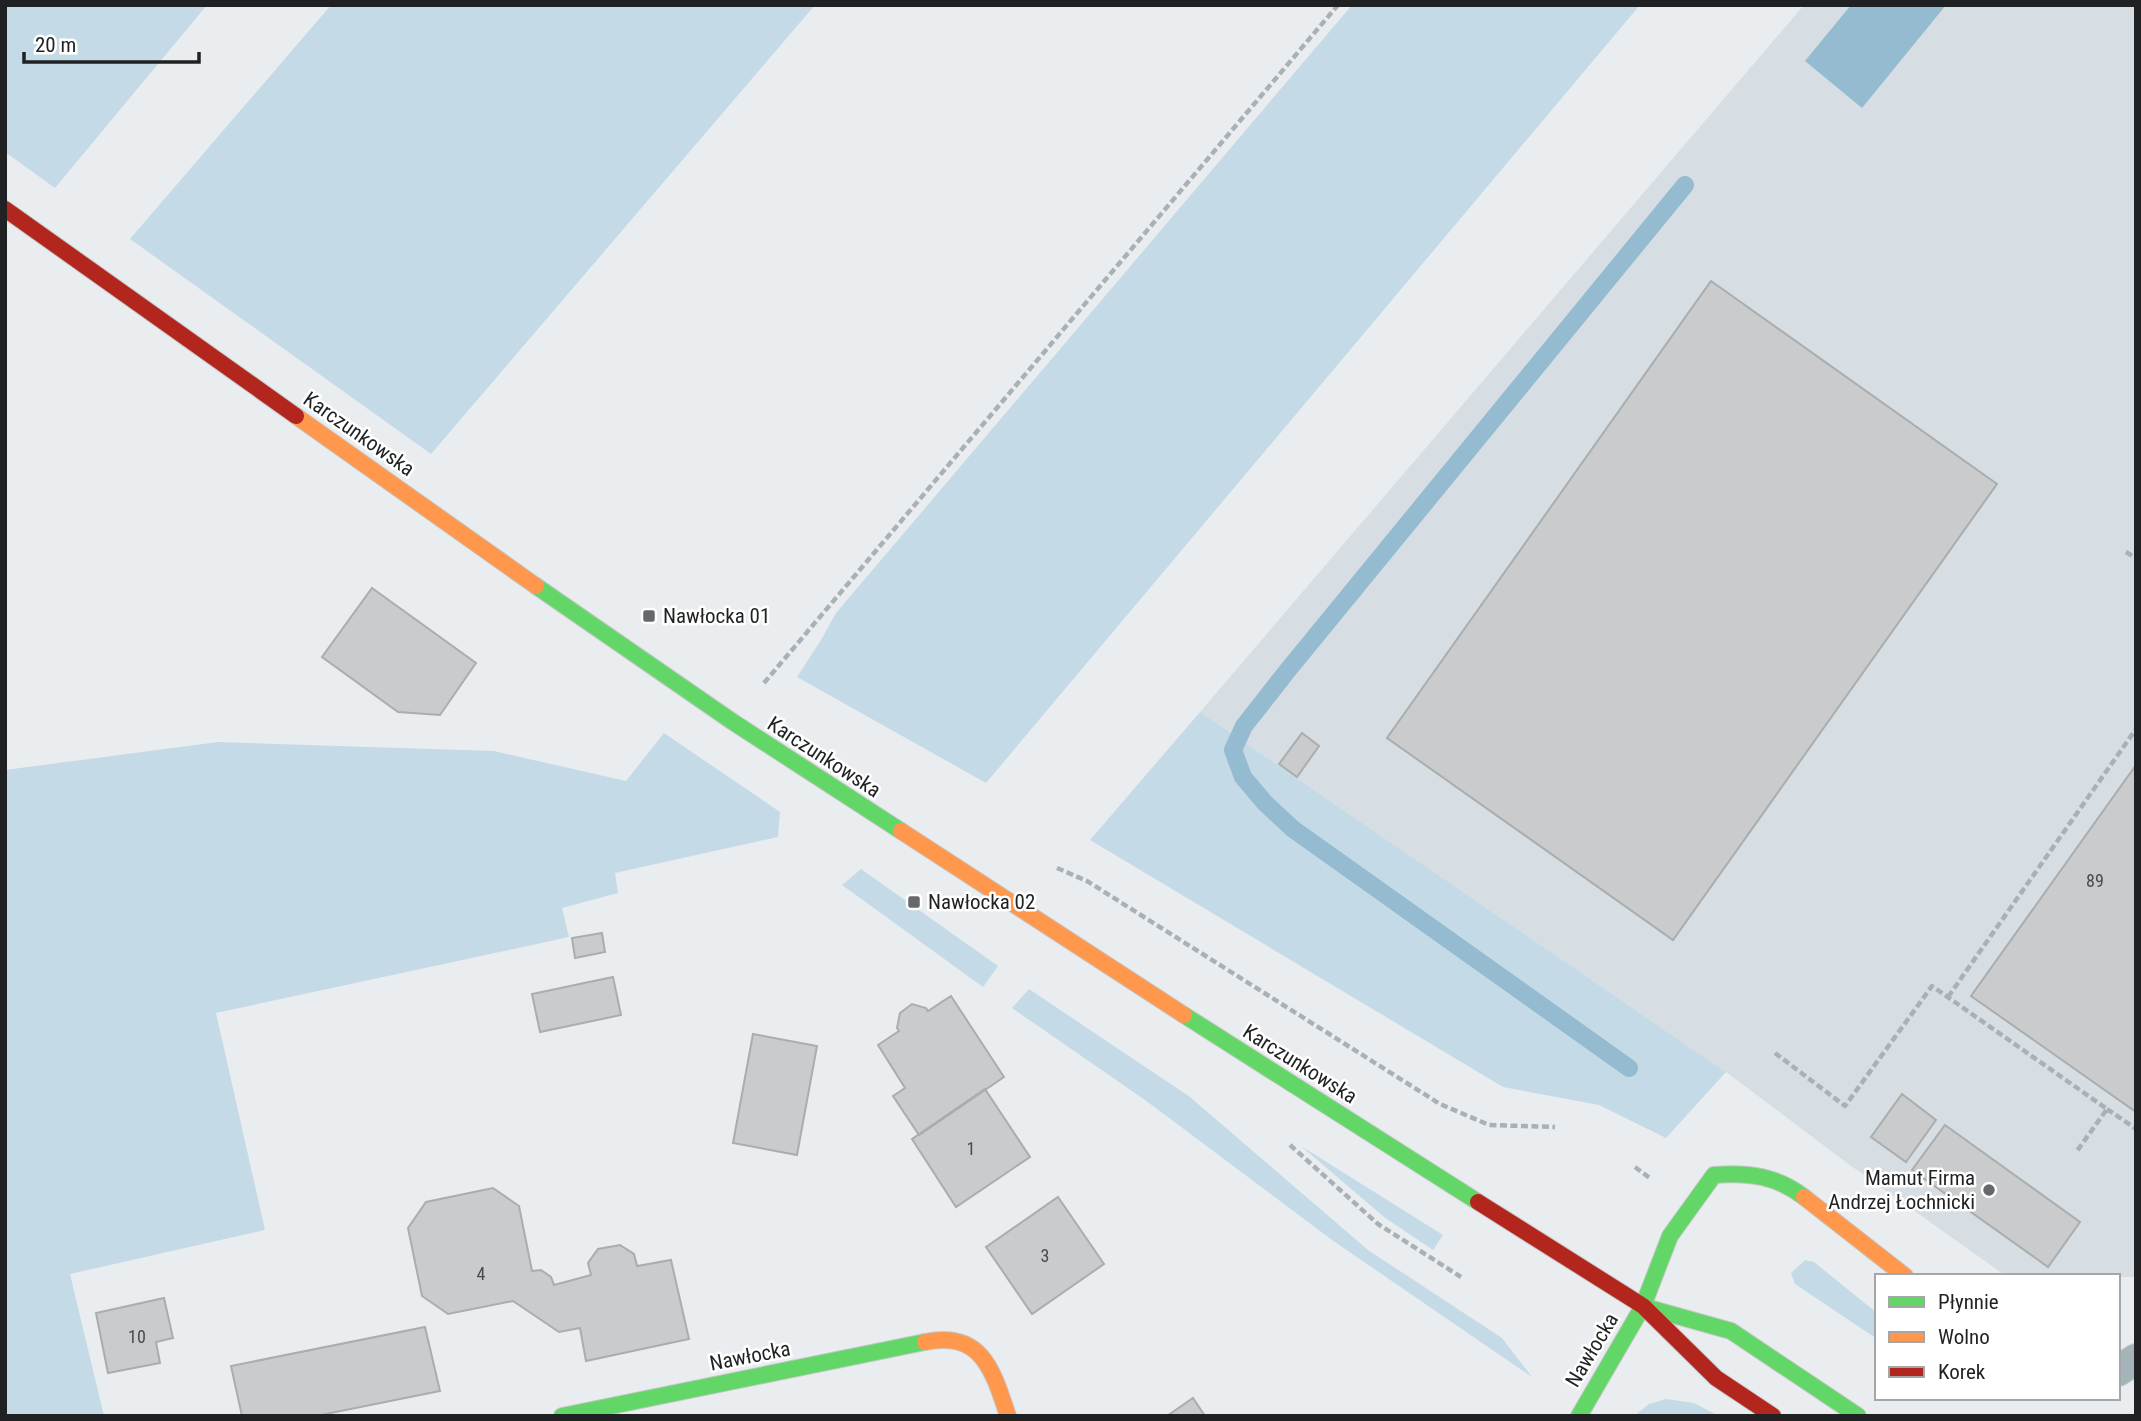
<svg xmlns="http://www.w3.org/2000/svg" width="2141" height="1421" viewBox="0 0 2141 1421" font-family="'Roboto Condensed',sans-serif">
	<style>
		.built { fill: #d6dee3 }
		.green { fill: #c4dae6 }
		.water { fill: #94bbd0 }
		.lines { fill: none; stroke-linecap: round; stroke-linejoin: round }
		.stream { stroke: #94bbd0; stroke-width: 18 }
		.building { fill: #c9cbcc; stroke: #aaadae; stroke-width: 2 }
		.lane-casing { stroke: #c6c8c9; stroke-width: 32 }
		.fast-casing { stroke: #c6c8c9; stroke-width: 18 }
		.slow-casing { stroke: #c6c8c9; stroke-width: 18 }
		.jam-casing { stroke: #c6c8c9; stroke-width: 18 }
		.path { stroke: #a9b1b6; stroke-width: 4.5; stroke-dasharray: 7 3.5; stroke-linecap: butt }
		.lane { stroke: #a5b3bb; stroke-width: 30 }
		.fast { stroke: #63d668; stroke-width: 16 }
		.slow { stroke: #ff974d; stroke-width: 16 }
		.jam { stroke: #b3261e; stroke-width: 16 }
		.poi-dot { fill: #66686a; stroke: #fff; stroke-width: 2.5 }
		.labels { text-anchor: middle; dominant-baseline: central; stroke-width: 5; stroke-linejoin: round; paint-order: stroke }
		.number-label { font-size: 18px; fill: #4a4c4c }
		.street-label { font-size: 21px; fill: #1f2122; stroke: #fff }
		.poi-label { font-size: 21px; fill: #1f2122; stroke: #fff; text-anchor: start }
	</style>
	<rect width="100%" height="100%" fill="#eaedef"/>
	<!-- built -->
	<path class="built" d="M 1804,5 L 2136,5 L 2136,1277 L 2006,1276 L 1847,1163 L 1726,1072 L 1200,712 Z"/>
	<!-- green -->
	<path class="green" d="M 5,5 L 207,5 L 55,188 L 5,152 Z
		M 331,5 L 815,5 L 431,454 L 130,239 Z
		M 1352,5 L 1640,5 L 986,783 L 797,677 L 821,640 L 836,613 Z
		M 1200,712 L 1726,1072 L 1666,1138 L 1599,1105 L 1503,1087 L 1090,840 Z
		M 664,733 L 780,812 L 778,837 L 615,873 L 618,893 L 562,908 L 569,937 L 216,1013 L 265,1230 L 70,1274 L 104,1416 L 5,1416 L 5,770 L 218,742 L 494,751 L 626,781 Z
		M 861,869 L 998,966 L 983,987 L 842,885 Z
		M 1029,989 L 1190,1097 L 1368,1250 L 1502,1338 L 1532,1377 L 1332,1240 L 1145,1100 L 1012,1008 Z
		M 1301,1146 L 1443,1235 L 1433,1250 L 1384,1217 Z
		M 1805,1260 L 1814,1262 L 1877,1313 L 1877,1339 L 1795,1284 L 1791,1273 Z
		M 1666,1399 L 1694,1403 L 1719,1416 L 1634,1416 L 1649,1404 Z"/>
	<!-- water -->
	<path class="water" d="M 1851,5 L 1946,5 L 1862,108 L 1805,61 Z"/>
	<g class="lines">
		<!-- stream -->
		<path class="stream" d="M 1629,1068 L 1293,829 L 1265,803 L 1243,777 L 1233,750 L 1244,726 L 1288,670 L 1685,185"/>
	</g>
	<!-- building -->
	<path class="building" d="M 1711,281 L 1997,484 L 1673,940 L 1387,738 Z
		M 372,588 L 476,663 L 440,715 L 398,712 L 322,657 Z
		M 1302,733 L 1319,746 L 1297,777 L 1279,764 Z
		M 2136,765 L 2136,1112 L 1971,996 Z
		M 602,933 L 605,952 L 575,958 L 572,938 Z
		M 613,977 L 621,1015 L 540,1032 L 532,994 Z
		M 951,996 L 1004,1077 L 919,1135 L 893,1096 L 905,1088 L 878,1045 L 899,1031 L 897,1028 L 900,1013 L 912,1004 L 926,1008 L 928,1011 Z
		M 753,1034 L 817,1046 L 797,1155 L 733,1143 Z
		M 985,1089 L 1030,1157 L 956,1207 L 912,1139 Z
		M 1902,1094 L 1936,1120 L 1906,1162 L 1871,1137 Z
		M 1945,1125 L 2080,1222 L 2048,1267 L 1912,1170 Z
		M 493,1188 L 519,1206 L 532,1271 L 541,1270 L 551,1277 L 554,1285 L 591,1275 L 588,1263 L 598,1249 L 620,1245 L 634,1254 L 637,1266 L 671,1260 L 689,1339 L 586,1361 L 580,1328 L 559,1332 L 513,1301 L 448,1314 L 422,1296 L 408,1228 L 426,1202 Z
		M 1058,1197 L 1104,1264 L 1032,1314 L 986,1247 Z
		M 164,1298 L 173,1338 L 156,1342 L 160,1363 L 108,1373 L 96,1313 Z
		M 425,1327 L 440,1391 L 316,1416 L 242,1416 L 231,1366 Z
		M 1193,1398 L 1205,1416 L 1167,1416 Z"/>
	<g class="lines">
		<!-- lane casing -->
		<g class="lane-casing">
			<path id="lane" d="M 2118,1371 L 2136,1359"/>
		</g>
		<!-- fast casing -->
		<g class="fast-casing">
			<path id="fast" d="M 536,586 L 733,722 L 901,831
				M 1184,1015 L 1478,1202
				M 1645,1307 L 1731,1331 L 1858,1416
				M 562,1416 L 925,1342
				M 1579,1416 L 1643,1306 L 1670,1236 L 1714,1175 C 1748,1172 1777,1176 1804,1197"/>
		</g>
		<!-- slow casing -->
		<g class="slow-casing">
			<path id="slow" d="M 296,416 L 536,586
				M 901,831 L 1184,1015
				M 1804,1197 L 1905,1276
				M 925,1342 C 982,1330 993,1371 1008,1416"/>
		</g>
		<!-- jam casing -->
		<g class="jam-casing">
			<path id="jam" d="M 5,209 L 296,416
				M 1478,1202 L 1643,1306 L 1716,1378 L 1773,1416"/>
		</g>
		<!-- path -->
		<path class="path" d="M 2126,552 L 2136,558
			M 764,683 L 1338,5
			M 1057,868 L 1087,881 L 1440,1104 L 1489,1125 L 1555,1127
			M 1948,997 L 2136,729
			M 1775,1053 L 1845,1106 L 1932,986 L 2107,1109 L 2077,1151
			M 2107,1109 L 2136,1129
			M 1290,1145 L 1378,1224 L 1461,1277
			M 1635,1167 L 1651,1179"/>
		<!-- lane -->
		<use href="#lane" class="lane"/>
		<!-- fast -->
		<use href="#fast" class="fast"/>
		<!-- slow -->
		<use href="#slow" class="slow"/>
		<!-- jam -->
		<use href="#jam" class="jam"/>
	</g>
	<!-- markers -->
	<g class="poi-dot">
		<rect x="642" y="609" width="14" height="14" rx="3.5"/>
		<rect x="907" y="895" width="14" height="14" rx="3.5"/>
		<circle cx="1989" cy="1190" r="7"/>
	</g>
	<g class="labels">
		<!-- number labels -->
		<g class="number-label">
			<text x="2095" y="880">89</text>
			<text x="971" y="1148">1</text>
			<text x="1045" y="1255">3</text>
			<text x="481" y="1273">4</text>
			<text x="137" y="1336">10</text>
		</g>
		<!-- street labels -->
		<g class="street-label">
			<text transform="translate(359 434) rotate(35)">Karczunkowska</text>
			<text transform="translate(824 757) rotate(33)">Karczunkowska</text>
			<text transform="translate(1300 1064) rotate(32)">Karczunkowska</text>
			<text transform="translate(1592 1350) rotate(-59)">Nawłocka</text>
			<text transform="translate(750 1356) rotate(-11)">Nawłocka</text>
		</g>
		<!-- poi labels -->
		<g class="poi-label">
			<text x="663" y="616">Nawłocka 01</text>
			<text x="928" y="902">Nawłocka 02</text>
			<text x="1975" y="1178" text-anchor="end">Mamut Firma<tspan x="1975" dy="24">Andrzej Łochnicki</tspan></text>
		</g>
	</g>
	<!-- border -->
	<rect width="2141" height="1421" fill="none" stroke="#1f2122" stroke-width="14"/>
	<!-- legend -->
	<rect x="1875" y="1274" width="245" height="126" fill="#ffffff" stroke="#a5a6a7" stroke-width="2"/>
	<rect x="1889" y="1297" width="35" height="10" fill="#63d668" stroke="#a5a6a7" stroke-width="2"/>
	<text x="1938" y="1309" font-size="21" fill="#1f2122">Płynnie</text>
	<rect x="1889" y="1332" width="35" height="10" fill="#ff974d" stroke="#a5a6a7" stroke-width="2"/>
	<text x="1938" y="1344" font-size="21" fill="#1f2122">Wolno</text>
	<rect x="1889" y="1367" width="35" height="10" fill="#b3261e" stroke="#a5a6a7" stroke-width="2"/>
	<text x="1938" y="1379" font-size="21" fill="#1f2122">Korek</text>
	<!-- scale -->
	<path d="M24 52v10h175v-10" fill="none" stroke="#1f2122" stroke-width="3.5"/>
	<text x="35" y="52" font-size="21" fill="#1f2122" stroke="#ffffff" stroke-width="5" paint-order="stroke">20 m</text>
</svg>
